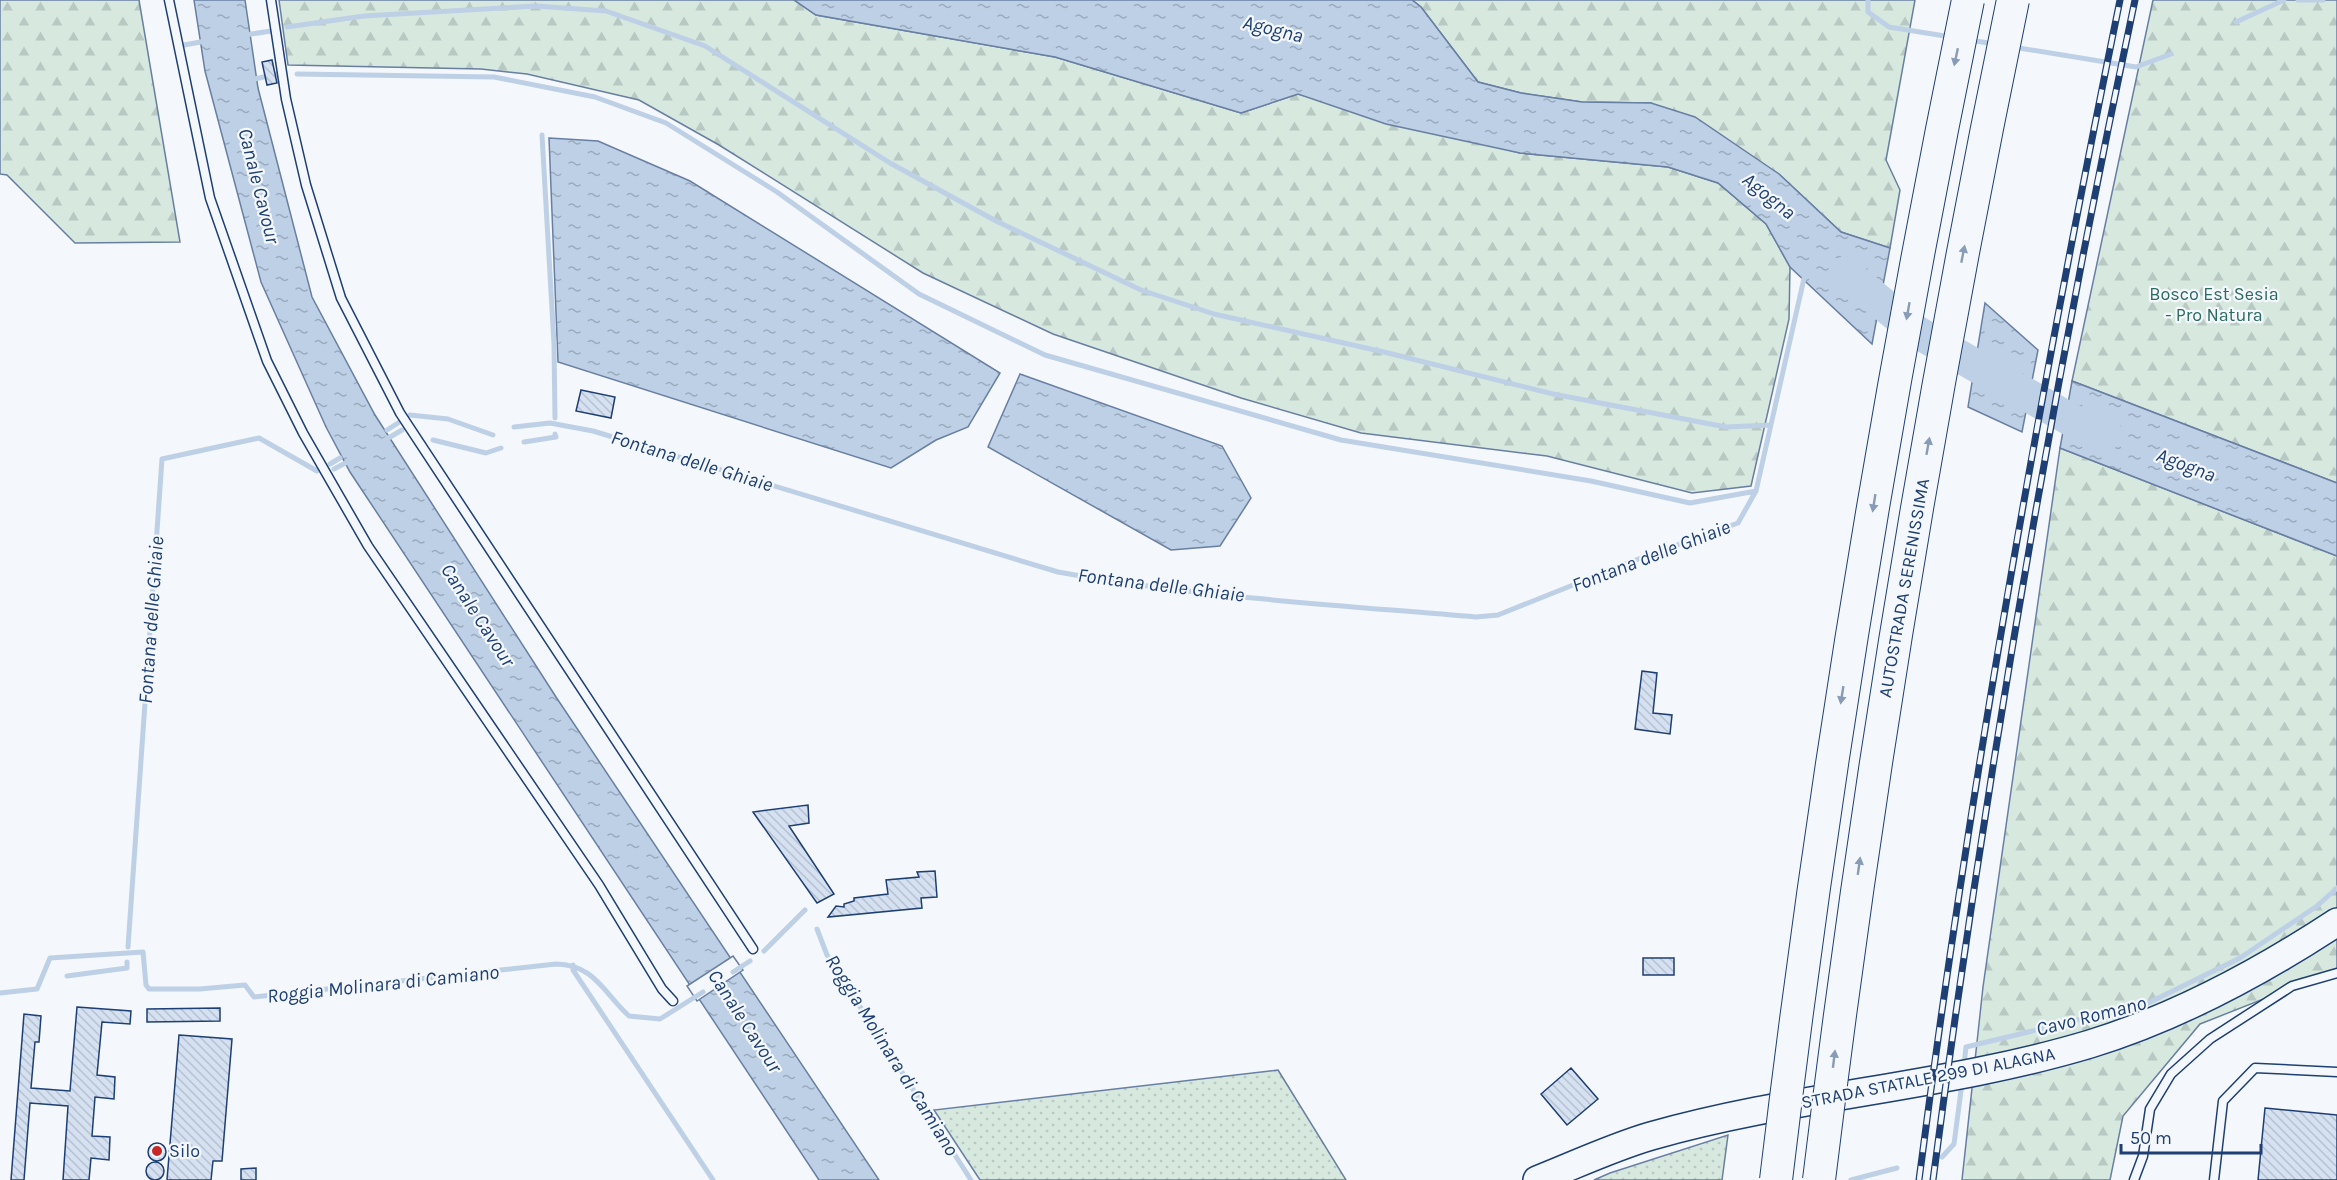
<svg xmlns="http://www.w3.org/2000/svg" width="2337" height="1180" viewBox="0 0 2337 1180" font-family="Karla,sans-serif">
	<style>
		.grass { fill: url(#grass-dots); stroke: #687fa3; stroke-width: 1.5 }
		.forest { fill: url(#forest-firs); stroke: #687fa3; stroke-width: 1.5 }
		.water { fill: url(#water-ripples); stroke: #687fa3; stroke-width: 1.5 }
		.pier { fill: #f4f7fb; stroke: #687fa3; stroke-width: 1.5 }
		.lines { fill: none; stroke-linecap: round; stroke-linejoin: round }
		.stream { stroke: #bed0e5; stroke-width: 5 }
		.river { stroke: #bed0e5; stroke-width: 33 }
		.building { fill: url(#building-back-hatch); stroke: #1d3f73; stroke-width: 1.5 }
		.lane-casing { stroke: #1d3f73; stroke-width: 11 }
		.primary-casing { stroke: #1d3f73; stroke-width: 30 }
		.lane { stroke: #f4f7fb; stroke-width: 8 }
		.primary { stroke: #f4f7fb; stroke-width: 27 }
		.rail-casing { stroke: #1d3f73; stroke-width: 7 }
		.rail { stroke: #f4f7fb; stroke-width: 4.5; stroke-dasharray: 14; stroke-linecap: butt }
		.highway-bridge-casing { stroke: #1d3f73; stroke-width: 34; stroke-linecap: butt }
		.highway-bridge { stroke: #f4f7fb; stroke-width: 32 }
		.oneway { fill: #889bb7 }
		.poi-dot { fill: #c62828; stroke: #f4f7fb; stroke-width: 2 }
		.labels { text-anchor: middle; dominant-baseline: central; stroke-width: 4.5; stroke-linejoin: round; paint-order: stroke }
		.park-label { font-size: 18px; fill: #2c6c60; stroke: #f4f7fb }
		.street-label { font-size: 18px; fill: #1d3f73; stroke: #f4f7fb }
		.poi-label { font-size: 18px; fill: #1d3f73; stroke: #f4f7fb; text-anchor: start }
		.water-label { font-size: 20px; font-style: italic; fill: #1d3f73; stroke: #f4f7fb }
	</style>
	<defs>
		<pattern id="grass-dots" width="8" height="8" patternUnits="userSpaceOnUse" patternTransform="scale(1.5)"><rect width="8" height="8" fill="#d7e8df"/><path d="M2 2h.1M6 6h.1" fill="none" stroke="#b8c8c3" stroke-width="1.8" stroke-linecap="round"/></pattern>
		<pattern id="forest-firs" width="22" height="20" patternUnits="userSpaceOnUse" patternTransform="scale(1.5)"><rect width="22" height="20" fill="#d7e8df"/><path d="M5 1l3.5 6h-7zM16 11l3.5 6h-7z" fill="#b8c8c3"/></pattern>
		<pattern id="water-ripples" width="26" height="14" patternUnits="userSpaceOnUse" patternTransform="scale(1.5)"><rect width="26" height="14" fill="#bed0e5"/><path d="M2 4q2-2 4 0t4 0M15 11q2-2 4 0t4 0" fill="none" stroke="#9aaabe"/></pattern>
		<pattern id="building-back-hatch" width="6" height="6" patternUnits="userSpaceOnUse" patternTransform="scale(1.5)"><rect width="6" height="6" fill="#d5e0f0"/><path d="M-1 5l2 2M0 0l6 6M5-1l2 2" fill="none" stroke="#b6c1d1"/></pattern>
	</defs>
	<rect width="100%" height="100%" fill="#f4f7fb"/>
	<!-- grass -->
	<path class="grass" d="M 1278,1070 L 1346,1180 L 980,1180 L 934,1110 Z
		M 1728,1135 L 1722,1180 L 1594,1180 L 1610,1173 Z"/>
	<!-- forest -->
	<path class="forest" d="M 0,0 L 139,0 L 180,242 L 75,243 L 7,175 L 0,174 Z
		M 279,0 L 794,0 L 816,15 L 1055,57 L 1241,113 L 1298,94 L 1520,153 L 1668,167 L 1718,183 L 1766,224 L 1790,267 L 1789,319 L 1751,486 L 1692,493 L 1547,456 L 1361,433 L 1241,398 L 1053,334 L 923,273 L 719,145 L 639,100 L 527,74 L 481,69 L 288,65 Z
		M 1412,0 L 1915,0 L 1886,160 L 1900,190 L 1890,248 L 1841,232 L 1779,174 L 1651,103 L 1582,102 L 1521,93 L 1478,82 L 1421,7 Z
		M 2153,0 L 2337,0 L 2337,483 L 2072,381 Z
		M 2060,448 L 2337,556 L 2337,970 L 2200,1024 L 2123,1116 L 2110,1180 L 1962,1180 L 1983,987 Z"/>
	<!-- water -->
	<path class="water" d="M 194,0 L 245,0 L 258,88 L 312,297 L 375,415 L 556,697 L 879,1180 L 819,1180 L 350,472 L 326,427 L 261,282 L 205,71 Z
		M 794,0 L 1412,0 L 1421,7 L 1478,82 L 1521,93 L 1582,102 L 1651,103 L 1695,117 L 1779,174 L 1841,232 L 1890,248 L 1872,344 L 1790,267 L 1766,224 L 1718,183 L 1668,167 L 1520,153 L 1386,124 L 1298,94 L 1241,113 L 1055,57 L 816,15 Z
		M 549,138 L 598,141 L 690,181 L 1000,373 L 968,427 L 936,440 L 891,468 L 558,362 Z
		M 1985,303 L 2038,350 L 2022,432 L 1968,407 Z
		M 1020,374 L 1222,446 L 1251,498 L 1220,546 L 1171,550 L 988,447 Z
		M 2072,381 L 2337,483 L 2337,556 L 2060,448 Z"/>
	<!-- pier -->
	<path class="pier" d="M 733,956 L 743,970 L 697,1001 L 687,986 Z"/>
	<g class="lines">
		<!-- stream -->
		<path class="stream" d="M 1868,0 L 1868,12 L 1889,27 L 1951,37
			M 2298,0 L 2323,0
			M 2236,22 L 2284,0
			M 287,27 L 364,16 L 536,6 L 606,11 L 705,46 L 890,163 L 996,221 L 1141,290 L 1214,314 L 1384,352 L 1553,394 L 1726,427 L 1771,425
			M 245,35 L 271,31
			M 1969,40 L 1995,44
			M 184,45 L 206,41
			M 2013,47 L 2136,67 L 2171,54
			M 297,74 L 494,77 L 595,97 L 666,123 L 777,192 L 919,294 L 1045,355 L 1341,440 L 1591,481 L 1690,503 L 1756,491
			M 250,80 L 277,74
			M 542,135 L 554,344 L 555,418
			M 410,415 L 448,419 L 493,435
			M 514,427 L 550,423 L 593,431 L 1058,572 C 1196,597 1337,605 1476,617 L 1498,615 L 1633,561 L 1738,523 L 1756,491 L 1805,274
			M 387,430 L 398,423
			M 385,440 L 402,430
			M 433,440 L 486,453 L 501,448
			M 524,442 L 556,437 L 555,434
			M 330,464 L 340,458
			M 334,469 L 351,460
			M 817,929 L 827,955 L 971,1180
			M 128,947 L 162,459 L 259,438 L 317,471
			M 764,951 L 805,910
			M 573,965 L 573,970 L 713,1180
			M 733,972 L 750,961
			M 67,976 L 127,968 L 127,962
			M 0,993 L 37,989 L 50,958 L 143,952 L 146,985 L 149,989 L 200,989 L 245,985 L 254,997 L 556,964 C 595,965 603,992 629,1016 L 660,1019 L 703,992
			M 1964,1065 L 1966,1047 L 2148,1003 L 2240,958 L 2317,906 L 2337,888
			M 1942,1157 L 1954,1144 L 1962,1083
			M 1851,1180 L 1897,1168"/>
		<!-- river -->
		<path class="river" d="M 1845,273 L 1917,332 L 2080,425 L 2106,434"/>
	</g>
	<!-- building -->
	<path class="building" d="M 272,60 L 277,83 L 267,85 L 262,62 Z
		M 581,390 L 615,397 L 611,418 L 576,411 Z
		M 1642,671 L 1657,673 L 1653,713 L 1672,715 L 1670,734 L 1635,729 Z
		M 808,805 L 809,823 L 789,826 L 834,894 L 817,903 L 753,812 Z
		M 935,871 L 937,897 L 921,898 L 922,908 L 828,917 L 836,906 L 844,907 L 844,904 L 854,901 L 854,898 L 888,894 L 886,880 L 919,877 L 917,872 Z
		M 1643,958 L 1674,958 L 1674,975 L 1643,975 Z
		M 77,1007 L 131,1011 L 130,1024 L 102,1022 L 97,1075 L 115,1077 L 114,1099 L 95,1097 L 92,1136 L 110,1137 L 109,1160 L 91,1158 L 89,1180 L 63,1180 L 68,1106 L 30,1103 L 24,1180 L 11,1180 L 24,1014 L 41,1016 L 39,1042 L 35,1042 L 31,1088 L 70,1091 Z
		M 220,1008 L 220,1021 L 147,1022 L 147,1009 Z
		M 179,1035 L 232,1039 L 222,1161 L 213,1161 L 211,1180 L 167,1180 Z
		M 1571,1068 L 1598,1099 L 1567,1125 L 1541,1094 Z
		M 2265,1108 L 2337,1115 L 2337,1180 L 2258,1180 Z
		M148 1152a9 9 0 1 1 18 0a9 9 0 1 1-18 0Z
		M146 1171a9 9 0 1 1 18 0a9 9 0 1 1-18 0Z
		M 256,1168 L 256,1180 L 241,1180 L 241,1169 Z"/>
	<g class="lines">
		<!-- lane casing -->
		<g class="lane-casing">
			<path id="lane" d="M 169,0 L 210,198 L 267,361 L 303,433 L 368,546 L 599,885 L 662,989 L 673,1001
				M 271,0 L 286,99 L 306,185 L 341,298 L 400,413 L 753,949
				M 2134,1180 L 2143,1156 L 2150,1109 L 2171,1074 L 2210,1039 L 2292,986 L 2337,973
				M 2214,1180 L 2223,1101 L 2255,1068 L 2337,1072"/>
		</g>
		<!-- primary casing -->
		<g class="primary-casing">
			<path id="primary" d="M 1537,1180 C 1575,1165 1613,1147 1651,1136 C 1795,1095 1947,1087 2090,1044 C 2178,1017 2261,972 2337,922"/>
		</g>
		<!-- lane -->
		<use href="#lane" class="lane"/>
		<!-- primary -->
		<use href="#primary" class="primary"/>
		<!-- rail casing -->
		<g class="rail-casing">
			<path id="rail" d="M 1919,1180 C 1970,784 2040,391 2120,0
				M 1933,1180 C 1985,785 2052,390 2135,0"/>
		</g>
		<!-- rail -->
		<use href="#rail" class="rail"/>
		<!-- highway-bridge casing -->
		<g class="highway-bridge-casing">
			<path id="highway-bridge" d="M 1776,1180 C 1823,784 1888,390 1968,0
				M 1819,1180 C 1867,784 1932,391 2013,0"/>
		</g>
		<!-- highway-bridge -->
		<use href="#highway-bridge" class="highway-bridge"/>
	</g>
	<!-- one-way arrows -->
	<defs><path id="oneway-solid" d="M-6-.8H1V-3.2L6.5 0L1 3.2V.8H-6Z" transform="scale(1.5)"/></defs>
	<g class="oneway">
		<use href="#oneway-solid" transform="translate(1956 57) rotate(102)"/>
		<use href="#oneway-solid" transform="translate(1963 254) rotate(-79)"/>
		<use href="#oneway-solid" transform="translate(1908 311) rotate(100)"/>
		<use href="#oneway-solid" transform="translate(1928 446) rotate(-80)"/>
		<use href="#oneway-solid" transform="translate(1874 503) rotate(99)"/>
		<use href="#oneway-solid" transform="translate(1842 695) rotate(99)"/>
		<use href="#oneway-solid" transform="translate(1859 866) rotate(-82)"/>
		<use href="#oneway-solid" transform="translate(1834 1059) rotate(-83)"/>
	</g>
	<!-- markers -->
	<circle class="poi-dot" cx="157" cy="1151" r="6"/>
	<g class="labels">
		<!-- park labels -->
		<g class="park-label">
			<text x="2214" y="294">Bosco Est Sesia<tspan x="2214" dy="21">- Pro Natura</tspan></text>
		</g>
		<!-- street labels -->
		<g class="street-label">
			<text transform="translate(1904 588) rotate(-80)">AUTOSTRADA SERENISSIMA</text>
			<text transform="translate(1928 1078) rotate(-11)">STRADA STATALE 299 DI ALAGNA</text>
		</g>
		<!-- poi labels -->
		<g class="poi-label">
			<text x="169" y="1151">Silo</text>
		</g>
		<!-- water labels -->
		<g class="water-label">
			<text transform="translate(1273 29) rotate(14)">Agogna</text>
			<text transform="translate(259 186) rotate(76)">Canale Cavour</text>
			<text transform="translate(1769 196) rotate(39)">Agogna</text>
			<text transform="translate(692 461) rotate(17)">Fontana delle Ghiaie</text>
			<text transform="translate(2186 465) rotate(21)">Agogna</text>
			<text transform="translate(1651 556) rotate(-21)">Fontana delle Ghiaie</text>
			<text transform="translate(1161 585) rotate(7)">Fontana delle Ghiaie</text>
			<text transform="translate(478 615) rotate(57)">Canale Cavour</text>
			<text transform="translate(151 620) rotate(-86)">Fontana delle Ghiaie</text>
			<text transform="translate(383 984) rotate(-6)">Roggia Molinara di Camiano</text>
			<text transform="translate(2091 1016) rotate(-14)">Cavo Romano</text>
			<text transform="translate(745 1021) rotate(57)">Canale Cavour</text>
			<text transform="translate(892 1055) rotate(58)">Roggia Molinara di Camiano</text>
		</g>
	</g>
	<!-- scale -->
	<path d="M2121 1144v9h140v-9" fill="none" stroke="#1d3f73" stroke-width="3"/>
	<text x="2130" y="1144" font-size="18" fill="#1d3f73" stroke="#f4f7fb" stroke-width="4.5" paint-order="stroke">50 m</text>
</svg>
